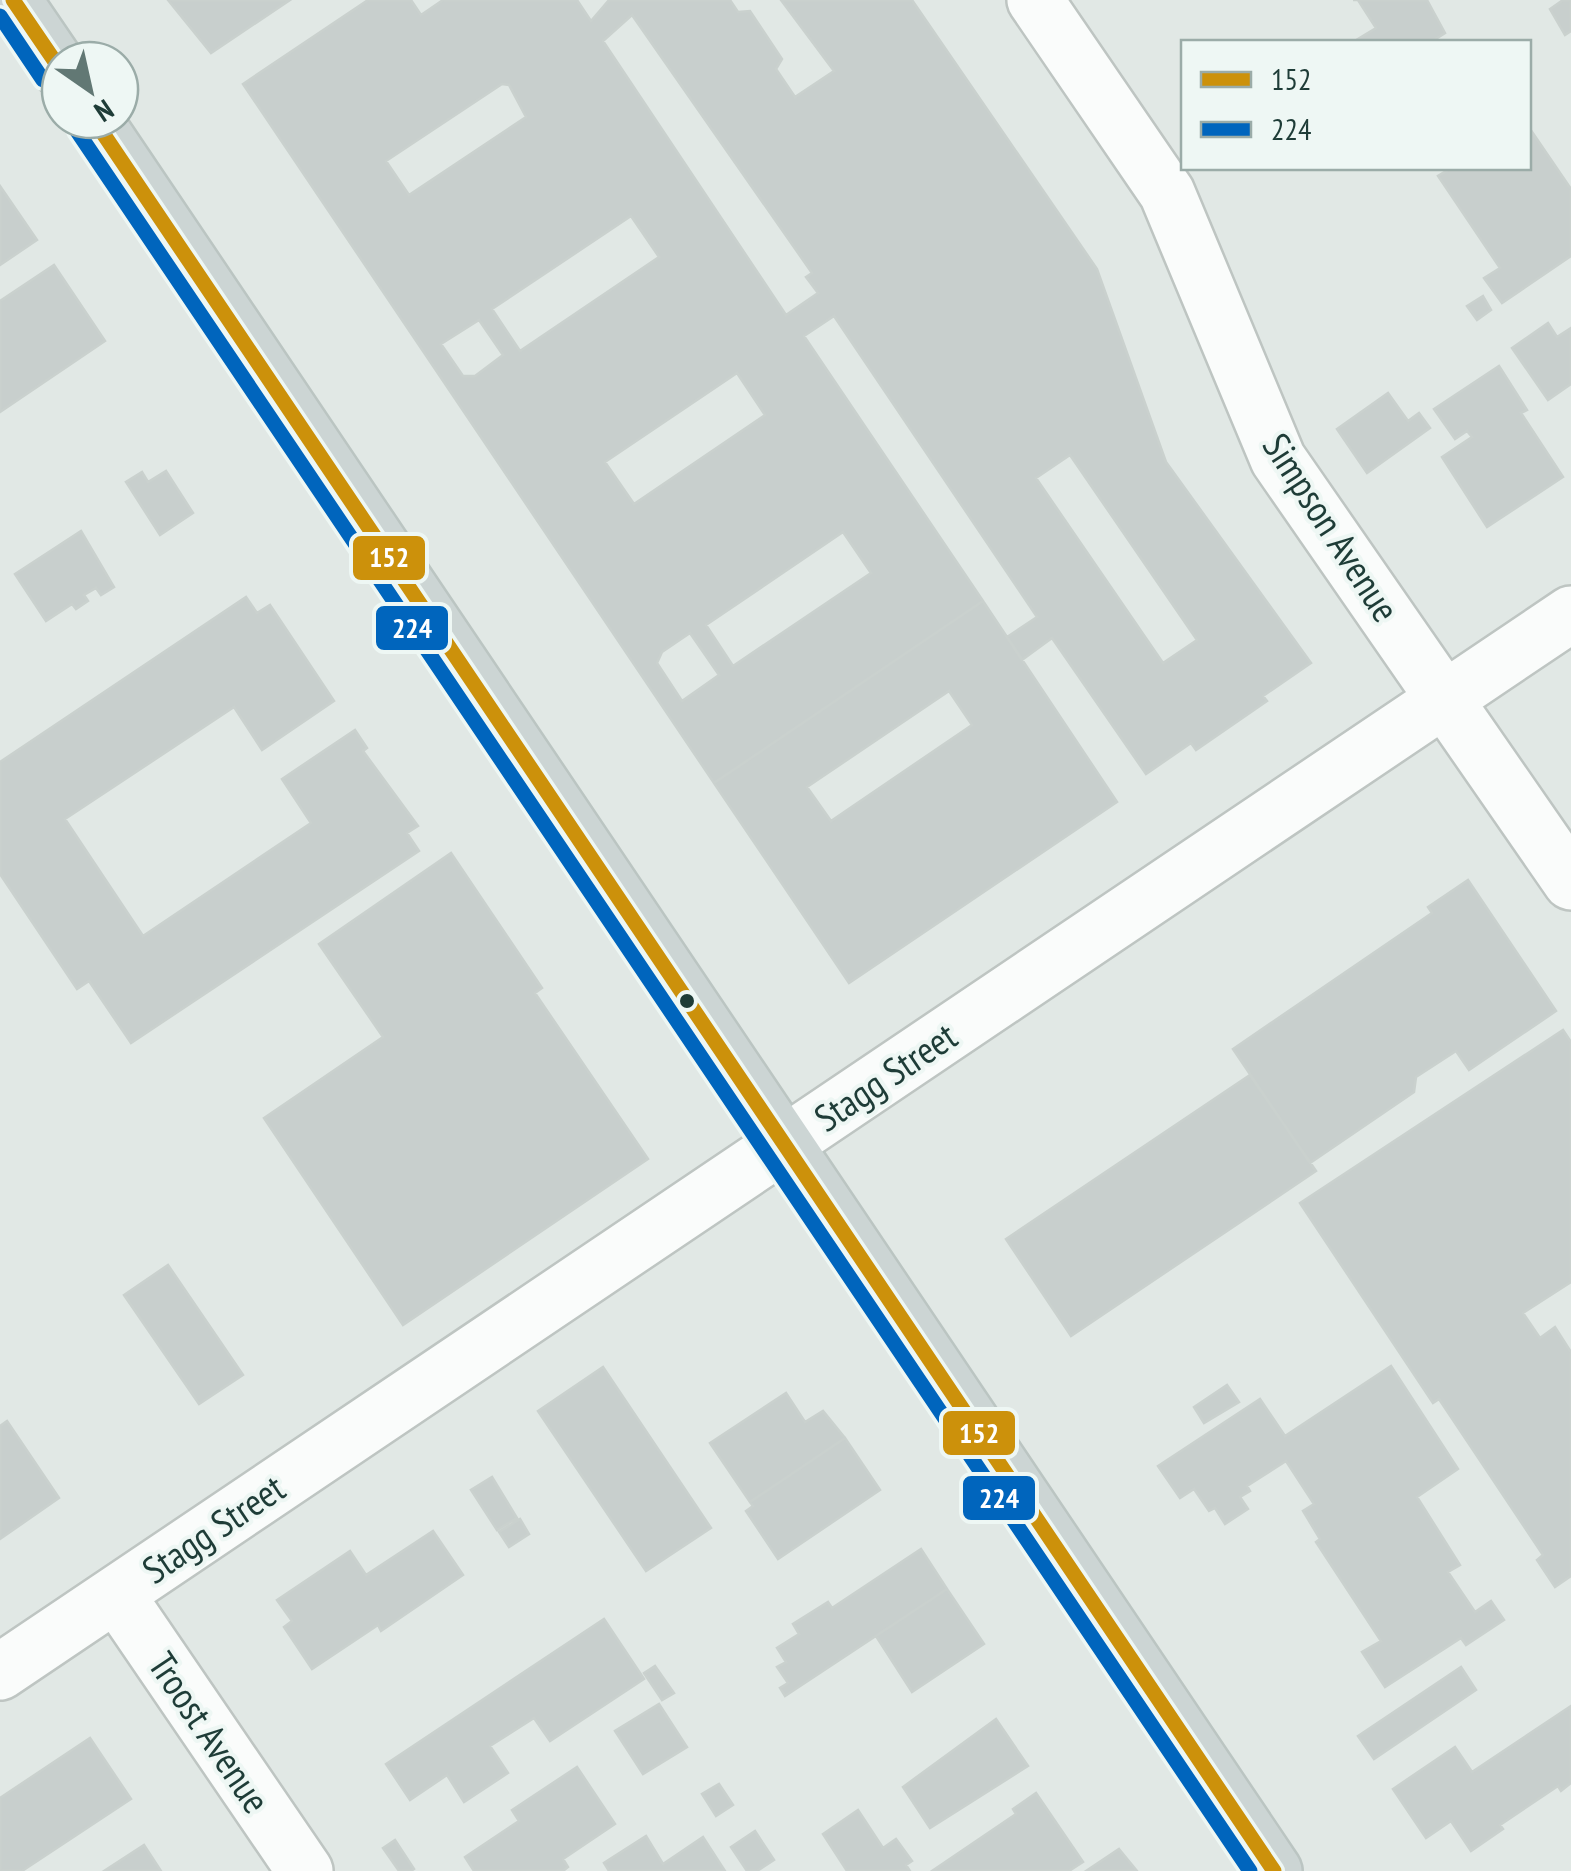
<svg xmlns="http://www.w3.org/2000/svg" width="1571" height="1871" viewBox="0 0 1571 1871" font-family="'PT Sans Narrow',sans-serif">
	<style>
		.building { fill: #c8cfcd; stroke: #cad1ce; stroke-width: 2.5; fill-rule: evenodd }
		.lines { fill: none; stroke-linecap: round; stroke-linejoin: round }
		.street-casing { stroke: #bec5c2; stroke-width: 60 }
		.primary-casing { stroke: #bbc5c2; stroke-width: 60 }
		.street { stroke: #fafcfb; stroke-width: 55 }
		.primary { stroke: #ccd5d4; stroke-width: 55 }
		.bus-1-casing { stroke: #eef7f4; stroke-width: 22 }
		.bus-2-casing { stroke: #eef7f4; stroke-width: 22 }
		.bus-1 { stroke: #cc910b; stroke-width: 15 }
		.bus-2 { stroke: #0065bd; stroke-width: 15 }
		.bus-dot { fill: #1e3c37; stroke: #eef7f4; stroke-width: 4 }
		.labels { text-anchor: middle; dominant-baseline: central; stroke-width: 8; stroke-linejoin: round; paint-order: stroke }
		.street-label { font-size: 38px; fill: #1e3c37; stroke: #eef7f4 }
		.line-badge { stroke: #eef7f4; stroke-width: 4 }
		.badge-label { font-size: 28px; text-anchor: middle; font-weight: bold; fill: #fff }
	</style>
	<rect width="100%" height="100%" fill="#e1e8e5"/>
	<!-- building -->
	<path class="building" d="M 168,0 L 290,0 L 211,53 Z
		M 368,0 L 411,0 L 421,15 L 443,0 L 577,0 L 591,21 L 609,0 L 730,0 L 738,12 L 750,11 L 782,59 L 776,69 L 795,97 L 834,71 L 781,0 L 912,0 L 1097,269 L 1166,462 L 1311,663 L 1263,696 L 1267,701 L 1196,750 L 1191,743 L 1146,774 L 1052,638 L 1022,660 L 1007,637 L 1037,617 L 834,316 L 804,336 L 983,601 L 714,783 L 243,84 ZM 632,15 L 812,273 L 806,277 L 818,293 L 786,315 L 603,41 ZM 502,84 L 509,85 L 526,117 L 409,195 L 386,161 ZM 631,216 L 659,257 L 520,351 L 492,309 ZM 479,320 L 503,355 L 475,376 L 463,376 L 441,344 ZM 737,373 L 765,415 L 634,504 L 605,462 ZM 1070,455 L 1197,640 L 1163,663 L 1036,478 ZM 843,532 L 871,573 L 733,666 L 706,625 ZM 690,633 L 719,675 L 682,701 L 657,663 L 662,652 Z
		M 1353,0 L 1427,0 L 1445,33 L 1431,42 L 1353,42 L 1376,28 L 1358,0 Z
		M 1563,0 L 1571,0 L 1571,31 L 1565,35 L 1550,9 Z
		M 1528,126 L 1571,189 L 1571,256 L 1502,303 L 1484,278 L 1500,268 L 1438,176 L 1451,168 L 1528,168 Z
		M 0,186 L 37,240 L 0,265 Z
		M 54,265 L 105,341 L 0,412 L 0,301 Z
		M 1483,296 L 1491,310 L 1477,320 L 1467,306 Z
		M 1548,323 L 1557,337 L 1571,328 L 1571,384 L 1548,400 L 1512,348 Z
		M 1499,366 L 1527,410 L 1521,413 L 1563,477 L 1487,527 L 1442,457 L 1472,437 L 1467,431 L 1455,439 L 1434,409 Z
		M 1388,393 L 1408,421 L 1419,413 L 1430,428 L 1367,473 L 1337,429 Z
		M 166,471 L 193,513 L 160,535 L 126,482 L 142,472 L 148,482 Z
		M 81,531 L 114,587 L 101,595 L 96,588 L 84,595 L 88,601 L 76,609 L 72,604 L 46,621 L 15,574 Z
		M 246,597 L 257,613 L 270,605 L 334,701 L 262,750 L 234,707 L 65,819 L 143,936 L 311,823 L 282,779 L 355,730 L 367,748 L 363,751 L 418,826 L 407,833 L 419,851 L 131,1043 L 89,981 L 77,989 L 0,874 L 0,762 Z
		M 983,601 L 1117,802 L 849,983 L 714,783 ZM 949,691 L 972,725 L 831,821 L 807,787 Z
		M 451,853 L 542,988 L 535,993 L 648,1159 L 403,1325 L 264,1118 L 383,1037 L 319,944 Z
		M 1468,880 L 1556,1011 L 1469,1070 L 1456,1051 L 1416,1077 L 1414,1092 L 1310,1163 L 1233,1049 L 1432,913 L 1428,907 Z
		M 1563,1030 L 1571,1042 L 1571,1282 L 1523,1313 L 1540,1338 L 1555,1327 L 1571,1352 L 1571,1576 L 1555,1587 L 1537,1560 L 1543,1555 L 1439,1399 L 1433,1403 L 1300,1203 Z
		M 1250,1075 L 1316,1171 L 1071,1336 L 1006,1239 Z
		M 168,1265 L 243,1375 L 199,1404 L 124,1295 Z
		M 1391,1366 L 1458,1469 L 1417,1497 L 1460,1565 L 1448,1572 L 1475,1612 L 1491,1601 L 1504,1620 L 1466,1645 L 1461,1638 L 1385,1687 L 1362,1652 L 1381,1641 L 1316,1542 L 1320,1539 L 1303,1511 L 1314,1504 L 1286,1461 L 1247,1486 L 1250,1491 L 1240,1497 L 1248,1509 L 1225,1524 L 1215,1508 L 1209,1511 L 1194,1489 L 1180,1498 L 1158,1466 L 1260,1399 L 1285,1436 Z
		M 603,1367 L 711,1528 L 646,1571 L 538,1411 Z
		M 1227,1385 L 1239,1402 L 1204,1423 L 1194,1407 Z
		M 786,1393 L 805,1422 L 823,1411 L 845,1438 L 750,1502 L 710,1443 Z
		M 7,1421 L 59,1498 L 0,1539 L 0,1426 Z
		M 845,1438 L 880,1490 L 778,1559 L 746,1511 L 753,1506 L 750,1502 Z
		M 492,1477 L 517,1518 L 497,1530 L 471,1490 Z
		M 520,1519 L 529,1534 L 509,1547 L 499,1532 Z
		M 433,1531 L 463,1575 L 381,1631 L 378,1625 L 312,1669 L 284,1627 L 292,1621 L 277,1600 L 350,1551 L 366,1575 Z
		M 921,1549 L 947,1589 L 785,1696 L 780,1688 L 788,1683 L 777,1667 L 786,1662 L 777,1648 L 799,1634 L 793,1624 L 828,1602 L 832,1608 Z
		M 947,1589 L 984,1644 L 912,1692 L 876,1636 Z
		M 604,1619 L 644,1679 L 550,1741 L 534,1718 L 490,1746 L 508,1773 L 464,1802 L 447,1775 L 410,1800 L 386,1764 Z
		M 655,1666 L 674,1693 L 662,1700 L 644,1673 Z
		M 1461,1667 L 1476,1690 L 1374,1759 L 1358,1736 Z
		M 659,1704 L 687,1747 L 643,1774 L 615,1731 Z
		M 1571,1706 L 1571,1783 L 1561,1791 L 1558,1786 L 1500,1825 L 1503,1829 L 1471,1851 L 1451,1821 L 1426,1838 L 1393,1789 L 1455,1747 L 1472,1772 Z
		M 996,1719 L 1028,1766 L 930,1828 L 903,1787 Z
		M 90,1738 L 131,1799 L 22,1871 L 0,1871 L 0,1798 Z
		M 577,1767 L 615,1824 L 563,1859 L 568,1867 L 563,1871 L 474,1871 L 465,1857 L 519,1821 L 512,1810 Z
		M 719,1784 L 733,1805 L 716,1816 L 702,1794 Z
		M 1036,1793 L 1083,1862 L 1069,1871 L 932,1871 L 1016,1814 L 1013,1809 Z
		M 858,1810 L 883,1848 L 896,1839 L 912,1861 L 906,1865 L 910,1871 L 847,1871 L 823,1834 Z
		M 755,1831 L 774,1860 L 757,1871 L 747,1871 L 731,1847 Z
		M 646,1836 L 663,1864 L 703,1837 L 725,1871 L 609,1871 L 604,1863 Z
		M 395,1840 L 414,1869 L 411,1871 L 399,1871 L 383,1848 Z
		M 144,1845 L 161,1871 L 104,1871 Z
		M 1119,1849 L 1137,1871 L 1086,1871 Z"/>
	<g class="lines">
		<!-- street casing -->
		<g class="street-casing">
			<path id="street" d="M 1035,0 L 1167,193 L 1278,459 L 1571,882
				M 116,1594 L 305,1871
				M 0,1672 L 1571,614"/>
		</g>
		<!-- primary casing -->
		<g class="primary-casing">
			<path id="primary" d="M 13,0 L 60,69
				M 94,120 L 1274,1871"/>
		</g>
		<!-- street -->
		<use href="#street" class="street"/>
		<!-- primary -->
		<use href="#primary" class="primary"/>
		<!-- bus-1 casing -->
		<g class="bus-1-casing">
			<path id="bus-1" d="M 13,0 L 60,69
				M 94,120 L 1274,1871"/>
		</g>
		<!-- bus-2 casing -->
		<g class="bus-2-casing">
			<path id="bus-2" d="M 0,16 L 43,80
				M 77,131 L 1250,1871"/>
		</g>
		<!-- bus-1 -->
		<use href="#bus-1" class="bus-1"/>
		<!-- bus-2 -->
		<use href="#bus-2" class="bus-2"/>
	</g>
	<!-- markers -->
	<circle class="bus-dot" cx="687" cy="1001" r="9"/>
	<g class="labels">
		<!-- street labels -->
		<g class="street-label">
			<text transform="translate(1332 527) rotate(57)">Simpson Avenue</text>
			<text transform="translate(885 1076) rotate(-34)">Stagg Street</text>
			<text transform="translate(213 1528) rotate(-34)">Stagg Street</text>
			<text transform="translate(210 1732) rotate(56)">Troost Avenue</text>
		</g>
	</g>
	<g class="line-badge">
		<rect x="351" y="534" width="76" height="48" rx="10" fill="#cc910b"/>
		<rect x="374" y="604" width="76" height="48" rx="10" fill="#0065bd"/>
		<rect x="941" y="1409" width="76" height="48" rx="10" fill="#cc910b"/>
		<rect x="961" y="1474" width="76" height="48" rx="10" fill="#0065bd"/>
	</g>
	<g class="badge-label">
		<text x="389" y="567">152</text>
		<text x="412" y="638">224</text>
		<text x="979" y="1443">152</text>
		<text x="999" y="1508">224</text>
	</g>
	<!-- legend -->
	<rect x="1181" y="40" width="350" height="130" fill="#eef7f4" stroke="#9baca8" stroke-width="2.5"/>
	<rect x="1201" y="72" width="50" height="15" fill="#cc910b" stroke="#9baca8" stroke-width="2.5"/>
	<text x="1271" y="90" font-size="30" fill="#1e3c37">152</text>
	<rect x="1201" y="122" width="50" height="15" fill="#0065bd" stroke="#9baca8" stroke-width="2.5"/>
	<text x="1271" y="140" font-size="30" fill="#1e3c37">224</text>
	<!-- north arrow -->
	<g transform="translate(90 90) rotate(146)"><circle r="48" fill="#eef7f4" stroke="#9baca8" stroke-width="2.5"/>
	<path d="M0-8L18 38L0 25L-18 38Z" fill="#627874"/>
	<text y="-15" font-size="28" font-weight="bold" text-anchor="middle" fill="#1e3c37">N</text>
	</g>
</svg>
